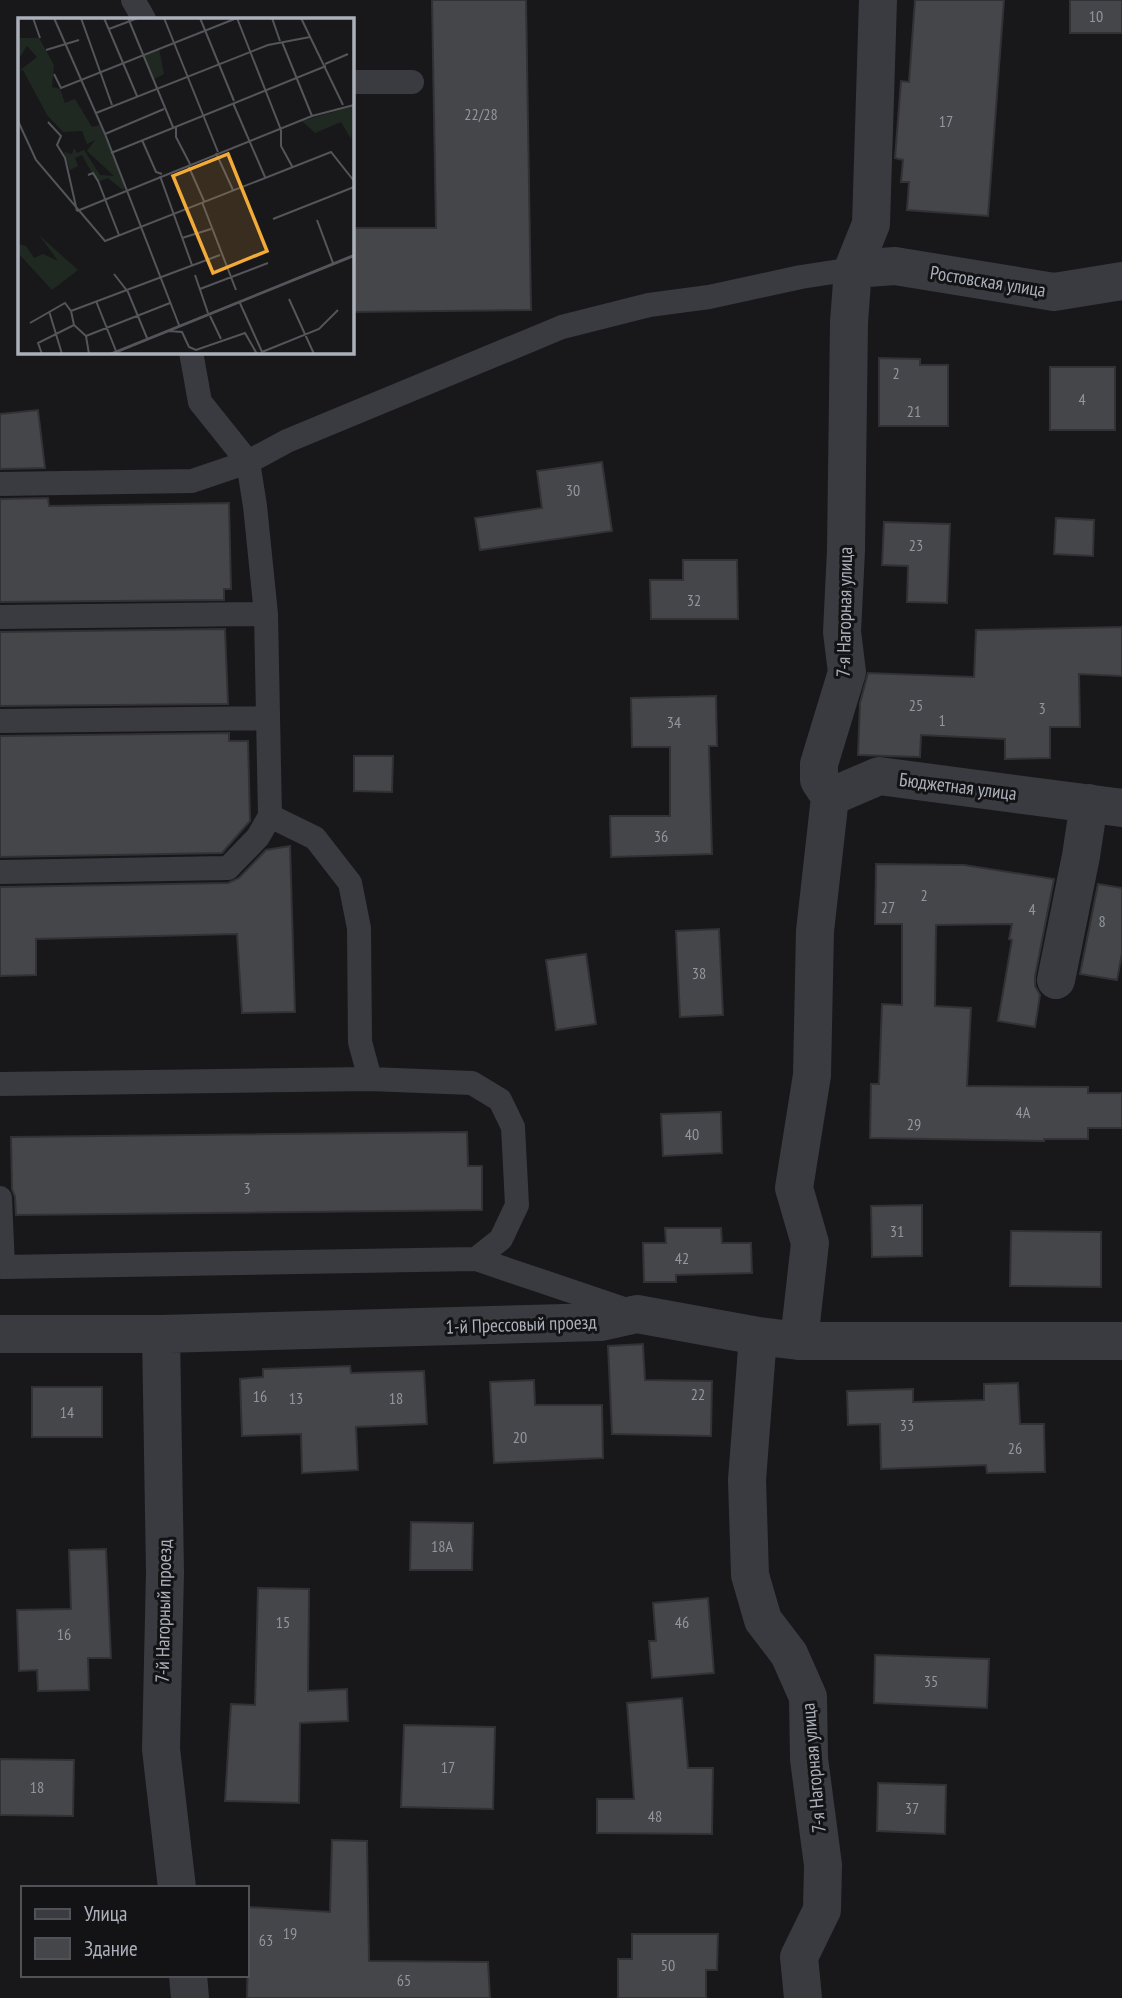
<svg xmlns="http://www.w3.org/2000/svg" width="1122" height="1998" viewBox="0 0 1122 1998" font-family="'PT Sans Narrow',sans-serif">
	<style>
		.building { fill: #45464a; stroke: #323236; stroke-width: 2 }
		.lines { fill: none; stroke-linecap: round; stroke-linejoin: round }
		.lane { stroke: #393b40; stroke-width: 24 }
		.street { stroke: #393b40; stroke-width: 38 }
		.labels { text-anchor: middle; dominant-baseline: central; stroke-width: 6; stroke-linejoin: round; paint-order: stroke }
		.number-label { font-size: 16px; fill: #92969e }
		.street-label { font-size: 19px; fill: #abb0ba; stroke: #131316 }
		.inset-road { fill: none; stroke: #53555a; stroke-width: 2 }
		.view { fill: #f2ab39; fill-opacity: 0.15; stroke: #f2ab39; stroke-width: 3.5 }
		.inset-edge { fill: none; stroke: #abb0ba; stroke-width: 3.5 }
	</style>
	<rect width="100%" height="100%" fill="#18181a"/>
	<!-- building -->
	<path class="building" d="M 432,0 L 526,0 L 531,310 L 352,312 L 352,228 L 436,228 Z
		M 915,0 L 1004,0 L 988,216 L 907,210 L 909,182 L 901,182 L 903,160 L 895,158 L 901,81 L 909,82 Z
		M 1070,0 L 1122,0 L 1122,33 L 1070,33 Z
		M 879,358 L 920,359 L 920,365 L 948,365 L 948,426 L 879,426 Z
		M 1050,367 L 1115,367 L 1115,430 L 1050,430 Z
		M 38,410 L 45,468 L 0,469 L 0,414 Z
		M 602,462 L 612,531 L 480,550 L 475,518 L 542,508 L 537,471 Z
		M 48,498 L 49,506 L 229,503 L 231,589 L 224,589 L 224,600 L 0,602 L 0,499 Z
		M 1056,518 L 1094,520 L 1093,556 L 1054,554 Z
		M 884,522 L 950,524 L 947,603 L 907,602 L 908,566 L 882,565 Z
		M 683,560 L 737,560 L 738,619 L 651,619 L 650,580 L 683,580 Z
		M 1122,627 L 1122,676 L 1079,674 L 1080,727 L 1050,727 L 1050,758 L 1005,759 L 1005,739 L 921,735 L 920,757 L 858,755 L 860,703 L 868,673 L 974,677 L 976,630 Z
		M 225,629 L 228,704 L 0,706 L 0,632 Z
		M 716,696 L 717,746 L 709,746 L 712,854 L 611,857 L 610,816 L 670,816 L 670,747 L 632,747 L 631,698 Z
		M 229,733 L 229,741 L 248,741 L 250,821 L 222,853 L 0,857 L 0,736 Z
		M 354,756 L 393,756 L 392,792 L 354,791 Z
		M 290,846 L 295,1012 L 242,1013 L 237,934 L 36,939 L 36,975 L 0,976 L 0,887 L 228,883 L 239,878 L 266,850 Z
		M 876,864 L 964,865 L 1054,879 L 1035,976 L 1035,986 L 1040,995 L 1035,1027 L 998,1021 L 1012,940 L 1009,939 L 1012,924 L 936,925 L 935,1006 L 971,1008 L 967,1086 L 1088,1087 L 1088,1093 L 1122,1093 L 1122,1128 L 1088,1128 L 1088,1139 L 1044,1139 L 1044,1141 L 870,1138 L 871,1084 L 879,1084 L 882,1004 L 902,1005 L 902,924 L 875,924 Z
		M 1098,884 L 1122,888 L 1122,953 L 1117,980 L 1080,974 Z
		M 719,929 L 723,1015 L 680,1017 L 676,931 Z
		M 586,954 L 596,1024 L 556,1030 L 546,960 Z
		M 721,1112 L 722,1153 L 663,1156 L 661,1114 Z
		M 467,1132 L 468,1166 L 482,1166 L 482,1210 L 16,1215 L 15,1197 L 12,1189 L 11,1137 Z
		M 922,1205 L 922,1256 L 872,1257 L 871,1206 Z
		M 665,1228 L 721,1228 L 722,1243 L 751,1243 L 752,1273 L 676,1275 L 676,1282 L 644,1282 L 643,1243 L 666,1243 Z
		M 1011,1231 L 1101,1232 L 1101,1287 L 1010,1286 Z
		M 643,1344 L 645,1380 L 712,1381 L 711,1436 L 612,1434 L 608,1346 Z
		M 350,1366 L 351,1373 L 424,1371 L 427,1424 L 356,1427 L 358,1470 L 302,1473 L 301,1434 L 242,1436 L 240,1379 L 263,1377 L 263,1369 Z
		M 534,1380 L 535,1405 L 602,1405 L 603,1458 L 494,1463 L 490,1382 Z
		M 1018,1383 L 1020,1424 L 1044,1424 L 1045,1472 L 987,1473 L 986,1465 L 881,1469 L 880,1424 L 848,1425 L 847,1391 L 913,1389 L 913,1402 L 984,1400 L 984,1384 Z
		M 32,1387 L 102,1387 L 102,1437 L 32,1437 Z
		M 411,1522 L 473,1523 L 472,1570 L 410,1570 Z
		M 106,1549 L 111,1658 L 88,1658 L 89,1690 L 38,1691 L 37,1670 L 19,1671 L 17,1610 L 71,1609 L 69,1550 Z
		M 258,1588 L 309,1589 L 308,1691 L 347,1689 L 348,1721 L 300,1723 L 299,1803 L 225,1801 L 231,1704 L 255,1705 Z
		M 708,1598 L 714,1673 L 652,1678 L 649,1641 L 656,1641 L 653,1603 Z
		M 875,1655 L 989,1659 L 987,1708 L 874,1703 Z
		M 682,1698 L 688,1768 L 713,1768 L 712,1834 L 597,1833 L 597,1799 L 634,1799 L 627,1703 Z
		M 404,1725 L 495,1727 L 493,1809 L 401,1807 Z
		M 0,1759 L 74,1760 L 73,1816 L 0,1815 Z
		M 878,1783 L 946,1785 L 945,1834 L 877,1831 Z
		M 332,1840 L 367,1841 L 369,1961 L 488,1962 L 490,1998 L 247,1998 L 249,1907 L 330,1912 Z
		M 632,1934 L 718,1934 L 717,1970 L 706,1970 L 706,1998 L 618,1998 L 618,1959 L 632,1959 Z"/>
	<g class="lines">
		<!-- lane -->
		<path class="lane" d="M 133,0 L 144,19
			M 352,82 L 412,82
			M 0,484 L 192,481 L 248,462 L 287,441 L 562,327 L 649,305 L 709,297 L 801,277 L 853,269
			M 0,617 L 266,614
			M 0,721 L 268,718
			M 270,816 L 315,838 L 350,883 L 359,928 L 360,1042 L 370,1079
			M 0,872 L 228,868 L 258,837 L 270,816 L 266,614 L 255,506 L 248,462 L 200,402 L 191,352
			M 0,1084 L 370,1079 L 472,1083 L 500,1100 L 513,1127 L 517,1205 L 501,1239 L 476,1259 L 3,1267 L 0,1198
			M 476,1259 L 633,1312"/>
		<!-- street -->
		<path class="street" d="M 853,269 L 895,266 L 1054,292 L 1122,281
			M 830,797 L 879,776 L 1122,808
			M 1056,980 L 1081,856 L 1089,803
			M 0,1334 L 161,1334 L 601,1322 L 637,1314 L 758,1336 L 799,1341 L 1122,1341
			M 161,1334 L 165,1572 L 161,1749 L 177,1888
			M 758,1336 L 747,1480 L 750,1575 L 763,1620 L 789,1654 L 808,1697 L 809,1759 L 823,1865 L 822,1910 L 799,1957 L 803,1998
			M 799,1341 L 810,1243 L 794,1188 L 812,1075 L 815,931 L 830,797 L 819,780 L 819,764 L 847,672 L 842,632 L 846,550 L 849,322 L 853,269 L 871,224 L 878,0
			M 188,1975 L 190,1998"/>
	</g>
	<g class="labels">
		<!-- number labels -->
		<g class="number-label">
			<text x="1096" y="16">10</text>
			<text x="481" y="114">22/28</text>
			<text x="946" y="121">17</text>
			<text x="896" y="373">2</text>
			<text x="1082" y="399">4</text>
			<text x="914" y="411">21</text>
			<text x="573" y="490">30</text>
			<text x="916" y="545">23</text>
			<text x="694" y="600">32</text>
			<text x="916" y="705">25</text>
			<text x="1042" y="708">3</text>
			<text x="942" y="720">1</text>
			<text x="674" y="722">34</text>
			<text x="661" y="836">36</text>
			<text x="924" y="895">2</text>
			<text x="888" y="907">27</text>
			<text x="1032" y="909">4</text>
			<text x="1102" y="921">8</text>
			<text x="699" y="973">38</text>
			<text x="1023" y="1112">4А</text>
			<text x="914" y="1124">29</text>
			<text x="692" y="1134">40</text>
			<text x="247" y="1188">3</text>
			<text x="897" y="1231">31</text>
			<text x="682" y="1258">42</text>
			<text x="698" y="1394">22</text>
			<text x="260" y="1396">16</text>
			<text x="296" y="1398">13</text>
			<text x="396" y="1398">18</text>
			<text x="67" y="1412">14</text>
			<text x="907" y="1425">33</text>
			<text x="520" y="1437">20</text>
			<text x="1015" y="1448">26</text>
			<text x="442" y="1546">18А</text>
			<text x="283" y="1622">15</text>
			<text x="682" y="1622">46</text>
			<text x="64" y="1634">16</text>
			<text x="931" y="1681">35</text>
			<text x="448" y="1767">17</text>
			<text x="37" y="1787">18</text>
			<text x="912" y="1808">37</text>
			<text x="655" y="1816">48</text>
			<text x="290" y="1933">19</text>
			<text x="266" y="1940">63</text>
			<text x="668" y="1965">50</text>
			<text x="404" y="1980">65</text>
		</g>
		<!-- street labels -->
		<g class="street-label">
			<text transform="translate(988 281) rotate(9)">Ростовская улица</text>
			<text transform="translate(844 612) rotate(-89)">7-я Нагорная улица</text>
			<text transform="translate(958 786) rotate(7)">Бюджетная улица</text>
			<text transform="translate(521 1324) rotate(-2)">1-й Прессовый проезд</text>
			<text transform="translate(163 1611) rotate(-89)">7-й Нагорный проезд</text>
			<text transform="translate(813 1768) rotate(-95)">7-я Нагорная улица</text>
		</g>
	</g>
	<!-- overview -->
	<g transform="translate(18 18)">
		<rect width="336" height="336" fill="#18181a"/>
		<path d="M 0,20 L 21,20 L 36,47 L 34,69 L 42,71 L 47,85 L 57,81 L 74,109 L 82,107 L 106,162 L 106,173 L 90,160 L 79,164 L 64,137 L 57,140 L 60,148 L 52,152 L 46,134 L 54,136 L 56,130 L 59,135 L 66,132 L 82,157 L 96,158 L 69,133 L 77,122 L 69,126 L 64,113 L 45,114 L 29,97 L 5,52 L 1,53 L 19,39 L 9,28 L 0,42 ZM 141,31 L 146,56 L 136,61 L 126,37 ZM 336,88 L 333,121 L 323,104 L 297,115 L 284,103 ZM 21,217 L 60,252 L 34,272 L 0,235 L 0,226 L 8,228 L 16,240 L 25,236 L 40,243 Z" fill="#202921"/>
		<path class="inset-road" d="M 15,0 L 22,20M 36,0 L 87,116 L 161,307M 63,0 L 94,87M 86,0 L 119,78M 110,0 L 155,109M 146,0 L 200,134M 182,0 L 216,83M 219,0 L 263,112 L 263,128 L 275,150M 254,0 L 262,23M 283,0 L 325,87M 91,11 L 120,0M 264,24 L 294,98M 28,32 L 61,22M 307,46 L 330,36M 36,56 L 43,70 L 219,0M 215,85 L 247,159M 78,95 L 250,27 L 292,19M 0,103 L 18,142 L 87,223 L 313,134 L 336,163M 30,104 L 43,118 L 39,127 L 47,140 L 59,193M 158,109 L 158,119 L 172,146M 87,116 L 146,91M 124,122 L 138,154 L 144,156M 93,135 L 308,48M 198,135 L 215,172M 170,147 L 186,183M 70,157 L 75,155 L 80,163 L 101,217M 142,158 L 174,247M 184,184 L 218,272M 59,193 L 294,98 L 336,87M 255,201 L 336,169M 299,202 L 315,245M 164,220 L 193,211M 96,256 L 110,274 L 129,320M 177,257 L 190,295M 182,271 L 250,245M 271,281 L 296,336M 78,283 L 98,333M 221,283 L 245,336M 31,293 L 44,336M 53,293 L 56,307 L 68,318 L 71,336M 192,298 L 203,321M 12,305 L 47,285 L 53,293 L 202,237M 151,313 L 164,314 L 171,329 L 178,332 L 227,315 L 239,336M 68,318 L 152,285M 244,334 L 301,311 L 320,292M 24,336 L 20,325 L 56,307M 92,336 L 336,237M 94,336 L 336,238"/>
		<path class="view" d="M 210,136 L 249,233 L 195,255 L 155,158 Z"/>
		<rect width="336" height="336" class="inset-edge"/>
	</g>
	<!-- legend -->
	<rect x="21" y="1886" width="228" height="91" fill="#131316" stroke="#505258" stroke-width="2"/>
	<rect x="35" y="1909" width="35" height="10" fill="#393b40" stroke="#505258" stroke-width="2"/>
	<text x="84" y="1921" font-size="21" fill="#abb0ba">Улица</text>
	<rect x="35" y="1938" width="35" height="21" fill="#45464a" stroke="#505258" stroke-width="2"/>
	<text x="84" y="1956" font-size="21" fill="#abb0ba">Здание</text>
</svg>
